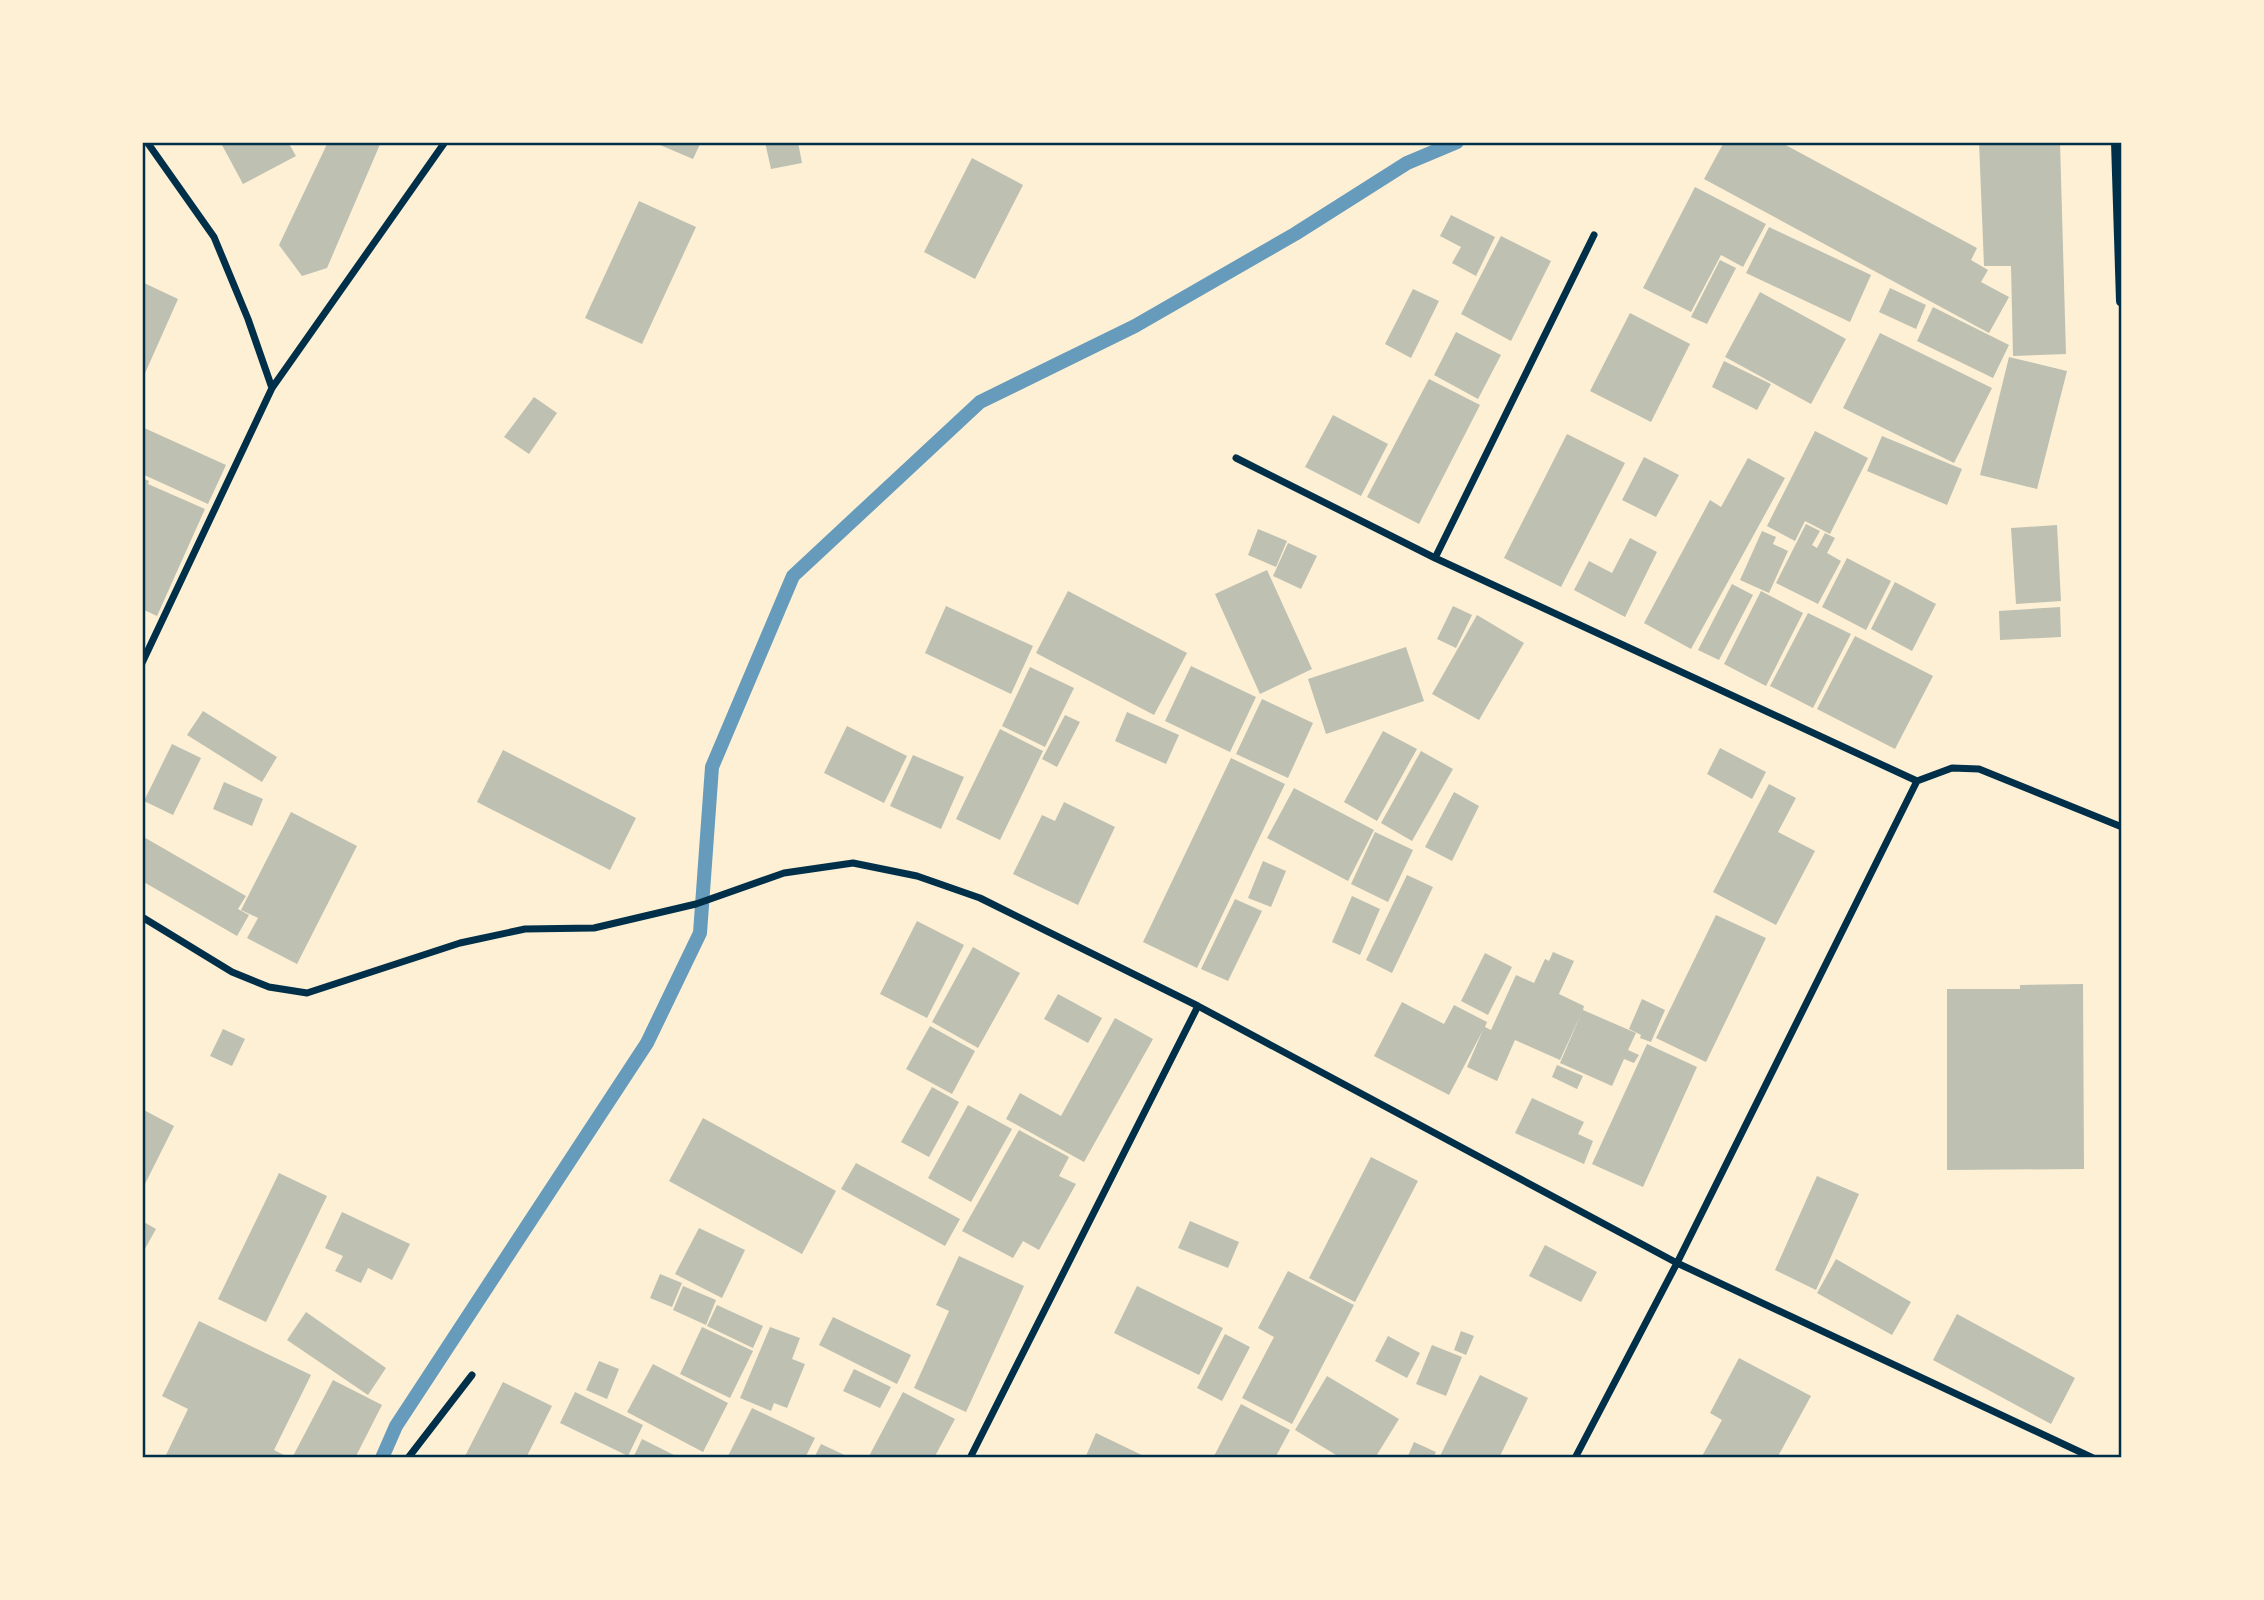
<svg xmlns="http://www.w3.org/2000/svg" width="2264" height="1600" viewBox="0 0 2264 1600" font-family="Helvetica,sans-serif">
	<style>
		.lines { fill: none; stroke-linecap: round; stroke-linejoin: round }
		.stream { stroke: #669bbc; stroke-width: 14 }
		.building { fill: #bec0b2 }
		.minor { stroke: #003049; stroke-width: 7 }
		.tertiary { stroke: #003049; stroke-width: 12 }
		.neatline { fill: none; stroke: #003049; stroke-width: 2.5 }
	</style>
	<rect width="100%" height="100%" fill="#fdf0d5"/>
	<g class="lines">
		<!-- stream -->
		<path class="stream" d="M 382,1458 L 396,1426 L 647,1043 L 700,933 L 712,767 L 793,576 L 980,402 L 1135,326 L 1295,234 L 1407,163 L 1457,142"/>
	</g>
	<!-- building -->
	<path class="building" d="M 228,142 L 288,142 L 296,156 L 243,184 L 222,145 Z
		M 328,142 L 381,142 L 327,268 L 302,276 L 279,245 Z
		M 653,142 L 701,142 L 693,159 Z
		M 765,142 L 798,142 L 802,163 L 771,169 Z
		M 1724,142 L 1780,142 L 1977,248 L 1971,260 L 1988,270 L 1981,282 L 2009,297 L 1989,333 L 1704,179 Z
		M 1979,142 L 2060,142 L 2066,354 L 2013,356 L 2011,266 L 1984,266 Z
		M 972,158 L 1023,185 L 975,279 L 924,252 Z
		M 1695,187 L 1766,224 L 1743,267 L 1721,255 L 1691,312 L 1643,288 Z
		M 639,201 L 696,227 L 642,344 L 585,318 Z
		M 1451,215 L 1495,237 L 1476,276 L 1452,263 L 1461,247 L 1440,236 Z
		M 1769,227 L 1871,275 L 1850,322 L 1746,273 Z
		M 1501,236 L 1551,261 L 1511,341 L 1461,314 Z
		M 1720,260 L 1736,268 L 1707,324 L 1691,317 Z
		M 142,282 L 178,299 L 142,380 Z
		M 1890,288 L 1926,305 L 1916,329 L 1879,312 Z
		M 1413,289 L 1439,301 L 1411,358 L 1385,344 Z
		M 1760,292 L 1846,339 L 1811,404 L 1725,357 Z
		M 1933,307 L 2009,345 L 1993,378 L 1917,341 Z
		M 1630,313 L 1690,344 L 1651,422 L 1590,391 Z
		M 1456,332 L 1501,355 L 1478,399 L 1434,375 Z
		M 1880,333 L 1992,388 L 1954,463 L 1843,408 Z
		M 2009,357 L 2067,371 L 2037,489 L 1980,475 Z
		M 1724,361 L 1771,384 L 1757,410 L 1712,387 Z
		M 1429,379 L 1480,405 L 1419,524 L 1367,497 Z
		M 534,397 L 557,413 L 529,454 L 504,437 Z
		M 1333,415 L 1388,444 L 1361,496 L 1305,467 Z
		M 142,427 L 226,465 L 208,504 L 142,474 Z
		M 1815,431 L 1868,458 L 1830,534 L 1805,521 L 1795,541 L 1767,526 Z
		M 1567,434 L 1625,463 L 1561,587 L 1504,558 Z
		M 1882,436 L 1962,469 L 1947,505 L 1867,471 Z
		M 1644,457 L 1679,475 L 1656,517 L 1622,500 Z
		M 1748,458 L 1785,478 L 1691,649 L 1644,623 L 1710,500 L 1721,507 Z
		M 142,478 L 149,481 L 148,484 L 205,509 L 157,616 L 142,609 Z
		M 1806,524 L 1820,531 L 1812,545 L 1817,548 L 1825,533 L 1835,538 L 1827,553 L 1841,561 L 1818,604 L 1776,583 Z
		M 2057,525 L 2061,601 L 2016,604 L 2011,528 Z
		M 1258,529 L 1287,541 L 1276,567 L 1248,555 Z
		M 1762,531 L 1776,537 L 1773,544 L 1788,551 L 1769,593 L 1740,580 Z
		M 1630,538 L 1657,552 L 1625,617 L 1574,590 L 1589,561 L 1612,573 Z
		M 1288,543 L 1317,556 L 1301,589 L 1273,576 Z
		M 1847,558 L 1891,581 L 1866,630 L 1822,607 Z
		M 1267,570 L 1312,669 L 1260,694 L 1215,594 Z
		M 1895,582 L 1936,604 L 1912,651 L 1871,629 Z
		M 1732,584 L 1753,595 L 1719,660 L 1698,650 Z
		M 1068,591 L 1187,653 L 1154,715 L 1036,653 Z
		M 1761,591 L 1803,613 L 1766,686 L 1724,664 Z
		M 946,606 L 1033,646 L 1011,694 L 925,653 Z
		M 1453,606 L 1472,615 L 1456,648 L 1437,639 Z
		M 2060,607 L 2061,637 L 2000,640 L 1999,611 Z
		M 1808,613 L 1851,634 L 1813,708 L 1770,686 Z
		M 1477,615 L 1524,643 L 1479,720 L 1432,694 Z
		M 1855,636 L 1933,676 L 1895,749 L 1817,709 Z
		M 1406,647 L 1424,701 L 1326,734 L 1308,679 Z
		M 1191,666 L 1256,697 L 1230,752 L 1165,721 Z
		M 1030,667 L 1074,688 L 1045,747 L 1002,726 Z
		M 1262,699 L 1313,723 L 1288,778 L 1236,754 Z
		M 203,711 L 277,757 L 262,782 L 187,735 Z
		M 1127,712 L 1179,735 L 1166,764 L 1115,741 Z
		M 1065,715 L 1080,722 L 1057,767 L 1042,759 Z
		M 847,726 L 907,756 L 884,803 L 824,773 Z
		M 1000,729 L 1043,751 L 1000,840 L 956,819 Z
		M 1383,731 L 1417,749 L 1377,821 L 1344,802 Z
		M 172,744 L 201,758 L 173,815 L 144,801 Z
		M 1720,748 L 1766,772 L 1752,799 L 1707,774 Z
		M 503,750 L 636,818 L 610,870 L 477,802 Z
		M 1421,751 L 1453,769 L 1412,841 L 1381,823 Z
		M 913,755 L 964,777 L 941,829 L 890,806 Z
		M 1231,758 L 1285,784 L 1197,968 L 1143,942 Z
		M 224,782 L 263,799 L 252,826 L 213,809 Z
		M 1769,784 L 1796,798 L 1778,832 L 1815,851 L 1776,925 L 1713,892 Z
		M 1294,788 L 1374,830 L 1348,881 L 1267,838 Z
		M 1454,792 L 1479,806 L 1452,861 L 1425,847 Z
		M 1064,802 L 1115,827 L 1078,905 L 1013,874 L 1042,815 L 1055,821 Z
		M 291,812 L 357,846 L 297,964 L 247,938 L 258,918 L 241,910 Z
		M 1375,832 L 1413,850 L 1388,902 L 1351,884 Z
		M 142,836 L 246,896 L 238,909 L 249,915 L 237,936 L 142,881 Z
		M 1263,861 L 1286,871 L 1271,907 L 1248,898 Z
		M 1407,875 L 1433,887 L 1392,973 L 1366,960 Z
		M 1352,896 L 1380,909 L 1360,955 L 1332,942 Z
		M 1235,899 L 1262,911 L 1228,981 L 1201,969 Z
		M 1716,915 L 1766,938 L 1706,1062 L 1656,1038 Z
		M 917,921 L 964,945 L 927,1018 L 880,994 Z
		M 973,947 L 1020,973 L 978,1048 L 932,1022 Z
		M 1553,952 L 1574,961 L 1559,994 L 1584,1006 L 1583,1010 L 1636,1033 L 1628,1050 L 1639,1055 L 1634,1063 L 1624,1059 L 1612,1086 L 1560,1063 L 1581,1014 L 1560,1060 L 1515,1040 L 1497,1081 L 1467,1067 L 1483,1030 L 1449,1095 L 1374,1056 L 1402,1002 L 1444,1024 L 1454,1005 L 1487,1022 L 1485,1027 L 1491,1030 L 1516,975 L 1534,983 L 1545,959 L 1549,961 Z
		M 1485,953 L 1512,967 L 1488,1015 L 1461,1001 Z
		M 2083,984 L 2084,1169 L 1947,1170 L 1947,989 L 2020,989 L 2020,985 Z
		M 1058,994 L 1102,1018 L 1088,1043 L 1044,1019 Z
		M 1642,999 L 1665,1010 L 1651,1042 L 1640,1038 L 1641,1035 L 1629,1029 Z
		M 1115,1018 L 1153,1039 L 1084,1162 L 1006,1119 L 1020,1093 L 1061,1116 Z
		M 930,1026 L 975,1051 L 952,1094 L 906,1069 Z
		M 223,1029 L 245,1039 L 232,1066 L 210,1056 Z
		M 1647,1044 L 1697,1067 L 1643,1187 L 1592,1164 Z
		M 1557,1065 L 1583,1076 L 1577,1089 L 1552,1077 Z
		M 932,1087 L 959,1102 L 929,1157 L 901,1142 Z
		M 1532,1098 L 1584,1122 L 1578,1134 L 1593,1141 L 1584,1164 L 1515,1133 Z
		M 968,1105 L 1012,1129 L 971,1202 L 928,1178 Z
		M 142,1109 L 174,1126 L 142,1190 Z
		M 703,1118 L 836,1191 L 802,1254 L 669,1181 Z
		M 1019,1130 L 1069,1157 L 1059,1176 L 1076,1184 L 1039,1250 L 1023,1241 L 1013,1258 L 962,1231 Z
		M 1371,1157 L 1418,1181 L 1355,1302 L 1309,1278 Z
		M 856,1163 L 960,1219 L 945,1246 L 841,1189 Z
		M 279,1173 L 327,1196 L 266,1322 L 218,1299 Z
		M 1817,1176 L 1859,1194 L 1816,1290 L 1775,1270 Z
		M 342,1212 L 410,1244 L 392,1280 L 368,1268 L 361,1283 L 335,1271 L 343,1256 L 325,1248 Z
		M 142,1221 L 156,1229 L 142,1254 Z
		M 1190,1221 L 1239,1242 L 1228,1268 L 1178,1248 Z
		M 699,1228 L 745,1250 L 722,1298 L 675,1274 Z
		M 1545,1245 L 1597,1272 L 1581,1302 L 1529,1276 Z
		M 959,1256 L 1024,1286 L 966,1412 L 914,1388 L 949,1311 L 936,1305 Z
		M 1836,1259 L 1911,1302 L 1892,1335 L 1817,1293 Z
		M 1288,1271 L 1354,1305 L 1292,1424 L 1242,1398 L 1274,1337 L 1258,1328 Z
		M 660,1274 L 682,1283 L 672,1307 L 650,1298 Z
		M 683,1286 L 716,1300 L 706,1325 L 673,1310 Z
		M 1137,1286 L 1223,1328 L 1199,1375 L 1114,1333 Z
		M 717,1305 L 763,1326 L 753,1348 L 707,1326 Z
		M 306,1312 L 386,1368 L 368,1395 L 287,1340 Z
		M 1957,1314 L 2075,1378 L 2051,1424 L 1933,1360 Z
		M 833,1317 L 911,1355 L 897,1384 L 819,1345 Z
		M 199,1321 L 311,1375 L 274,1450 L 284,1455 L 283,1458 L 173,1458 L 166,1455 L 188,1409 L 162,1396 Z
		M 702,1327 L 753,1351 L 730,1398 L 680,1374 Z
		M 770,1327 L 800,1338 L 792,1359 L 805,1364 L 787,1408 L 774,1403 L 771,1411 L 740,1398 Z
		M 1461,1331 L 1474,1336 L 1466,1355 L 1454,1350 Z
		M 1225,1334 L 1250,1347 L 1222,1401 L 1197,1388 Z
		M 1388,1336 L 1420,1353 L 1407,1378 L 1375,1361 Z
		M 1432,1345 L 1462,1357 L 1446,1396 L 1416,1384 Z
		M 1739,1358 L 1811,1396 L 1777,1458 L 1701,1458 L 1722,1420 L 1710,1413 Z
		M 599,1361 L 619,1369 L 607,1399 L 586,1390 Z
		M 653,1364 L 728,1403 L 703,1452 L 627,1412 Z
		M 854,1369 L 891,1387 L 880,1408 L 843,1391 Z
		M 1480,1375 L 1528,1398 L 1499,1458 L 1439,1458 Z
		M 1327,1376 L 1399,1419 L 1375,1458 L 1341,1458 L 1295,1430 Z
		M 333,1380 L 382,1405 L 355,1458 L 292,1458 Z
		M 503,1382 L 552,1406 L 526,1458 L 464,1458 Z
		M 575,1392 L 643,1425 L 628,1456 L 560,1423 Z
		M 903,1392 L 955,1419 L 934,1458 L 868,1458 Z
		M 1241,1404 L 1290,1430 L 1275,1458 L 1213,1458 Z
		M 752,1408 L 815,1438 L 805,1458 L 727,1458 Z
		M 1096,1433 L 1148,1458 L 1085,1458 Z
		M 642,1439 L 680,1458 L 633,1458 Z
		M 1414,1442 L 1436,1452 L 1433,1458 L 1407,1458 Z
		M 821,1444 L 851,1458 L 814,1458 Z"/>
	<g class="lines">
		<!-- minor -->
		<path class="minor" d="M 147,142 L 214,237 L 248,319 L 272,388
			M 1236,458 L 1435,558 L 1917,781
			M 1435,558 L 1594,235
			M 142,663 L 272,388 L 445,142
			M 142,917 L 232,972 L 269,987 L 307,993 L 460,943 L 525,929 L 594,928 L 696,904 L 784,873 L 853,863 L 917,876 L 980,898 L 1198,1006 L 1677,1263 L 2093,1458
			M 408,1458 L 472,1375
			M 970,1458 L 1198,1006
			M 1575,1458 L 1677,1263 L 1917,781 L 1952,768 L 1979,769 L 2122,827"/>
		<!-- tertiary -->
		<path class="tertiary" d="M 2117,142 L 2122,301"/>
	</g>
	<!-- border -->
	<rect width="2264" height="1600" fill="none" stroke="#fdf0d5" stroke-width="287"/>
	<rect x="144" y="144" width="1976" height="1312" class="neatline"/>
</svg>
